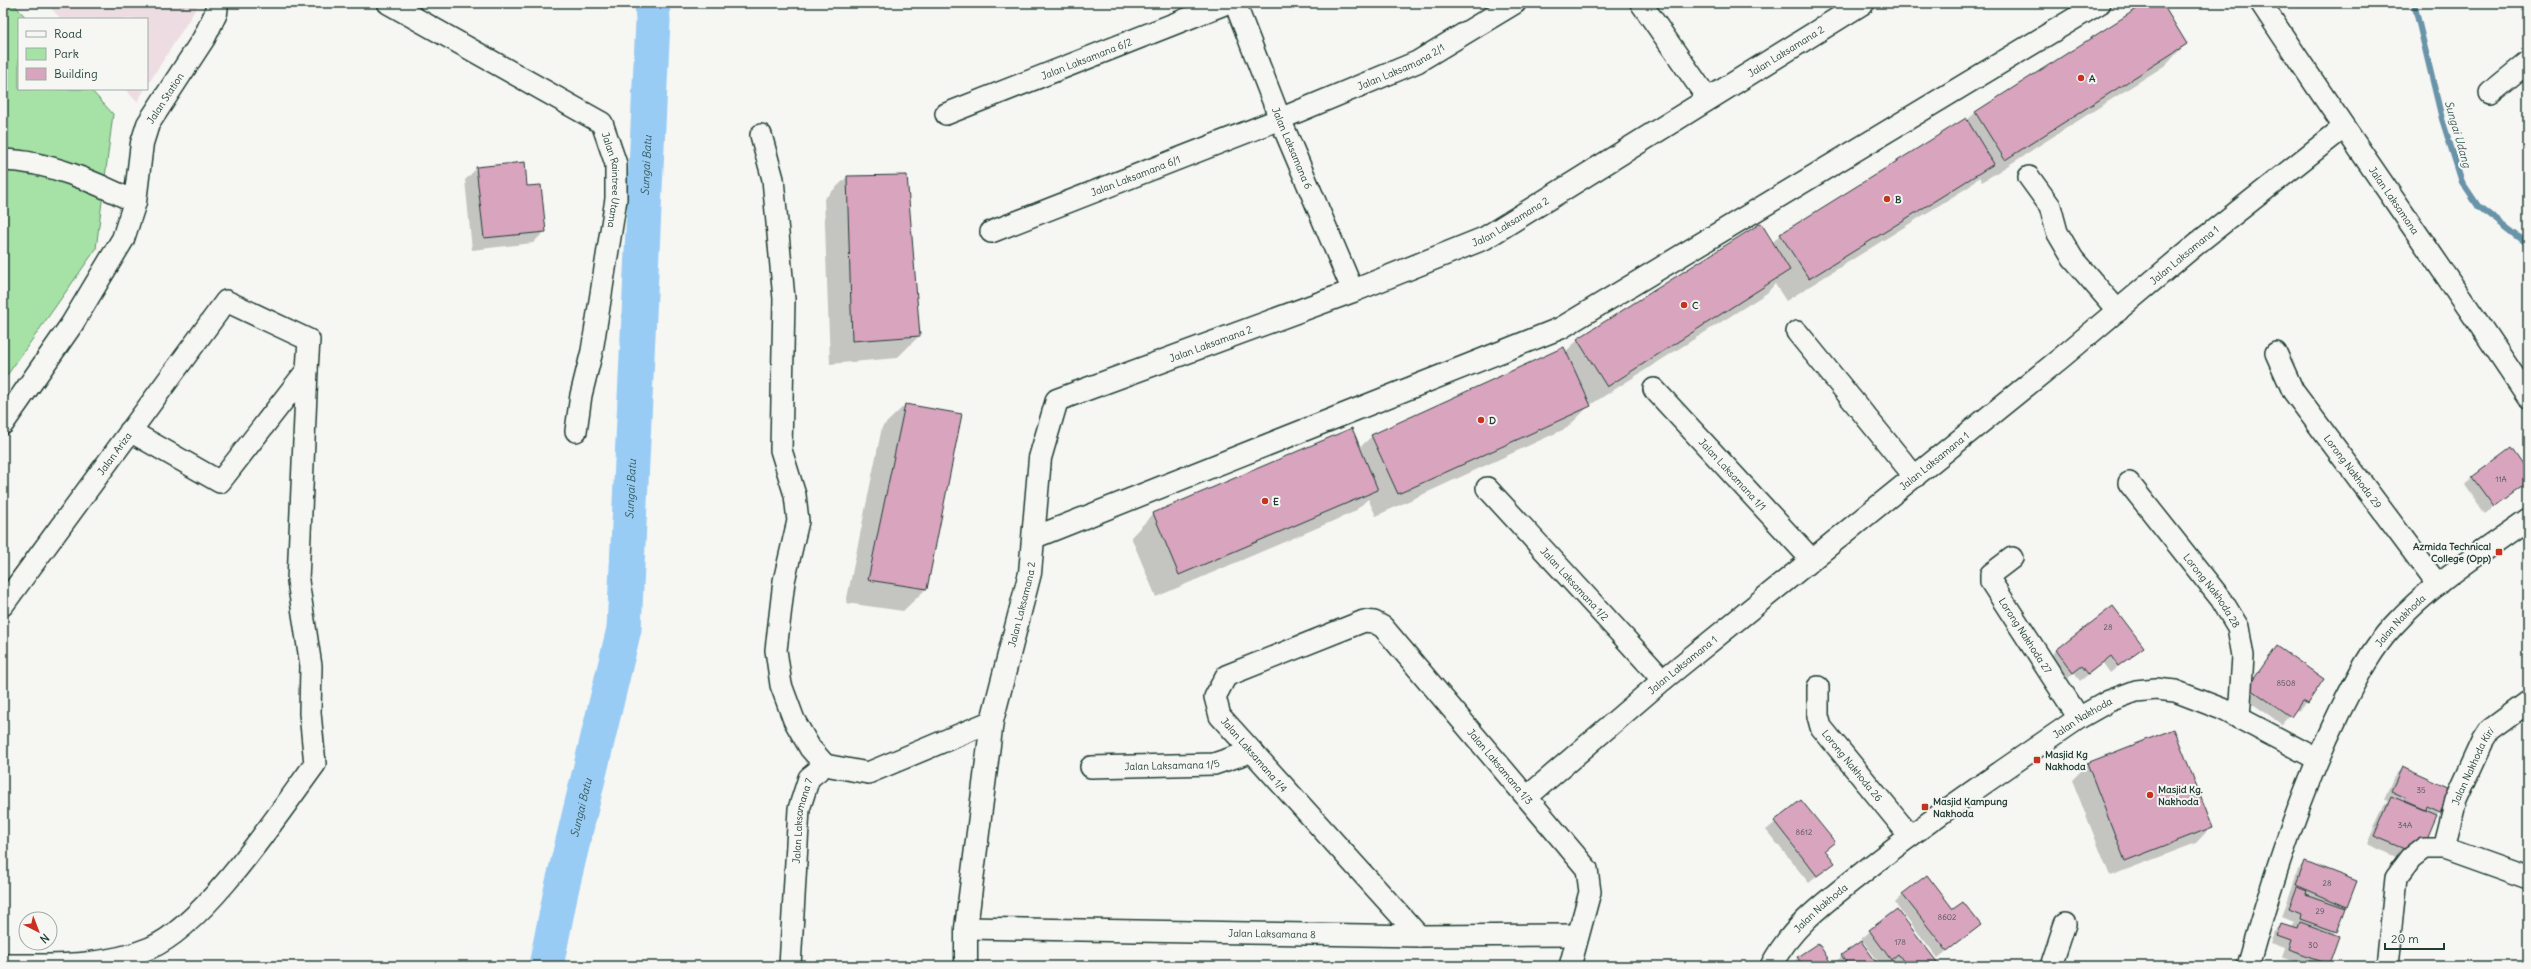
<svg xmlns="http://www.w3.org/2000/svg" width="2531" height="969" viewBox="0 0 2531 969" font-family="Delius,sans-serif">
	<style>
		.built { fill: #eddde2 }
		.green { fill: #a6e1a6; stroke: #628f6d }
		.shadow { fill: #0003 }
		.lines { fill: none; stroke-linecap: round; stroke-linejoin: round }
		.stream { stroke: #6893a8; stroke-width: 6 }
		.river { stroke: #98ccf5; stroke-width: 35 }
		.building { fill: #d8a4be; stroke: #1f3d34 }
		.minor-casing { stroke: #1f3d34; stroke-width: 24 }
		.tertiary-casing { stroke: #1f3d34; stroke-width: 25 }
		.minor { stroke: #f6f6f2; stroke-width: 21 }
		.tertiary { stroke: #f6f6f2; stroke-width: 22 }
		.poi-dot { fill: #c8321e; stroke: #f6f6f2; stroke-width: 1.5 }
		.labels { text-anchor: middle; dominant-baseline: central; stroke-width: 4; stroke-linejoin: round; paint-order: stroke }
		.number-label { font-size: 8px; fill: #4d5756 }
		.street-label { font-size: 10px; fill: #1f3d34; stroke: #f6f6f2 }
		.poi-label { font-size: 10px; font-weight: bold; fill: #1f3d34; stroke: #f6f6f2; text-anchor: start }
		.water-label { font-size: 11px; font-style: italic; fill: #375a5b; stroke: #f6f6f2 }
	</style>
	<rect width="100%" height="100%" fill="#f6f6f2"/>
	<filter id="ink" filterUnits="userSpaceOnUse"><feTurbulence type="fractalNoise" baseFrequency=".025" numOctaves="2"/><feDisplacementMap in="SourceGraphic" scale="8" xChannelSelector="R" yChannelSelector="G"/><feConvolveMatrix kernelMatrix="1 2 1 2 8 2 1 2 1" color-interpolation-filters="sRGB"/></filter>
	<g filter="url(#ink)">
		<!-- built -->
		<path class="built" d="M 46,3 L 197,3 L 197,7 L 147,86 L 147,19 L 61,19 Z
			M 125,89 L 145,89 L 137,102 Z"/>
		<!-- green -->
		<path class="green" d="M 3,3 L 13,3 L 27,19 L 19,19 L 19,89 L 90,89 L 113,114 L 96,249 L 3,381 Z"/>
		<!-- shadow -->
		<path class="shadow" d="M 2148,3 L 2161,3 L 2186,44 L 2164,66 L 1982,182 L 1979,177 L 1970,186 L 1786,301 L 1775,284 L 1767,293 L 1590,405 L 1567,428 L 1376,516 L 1368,499 L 1354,512 L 1156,597 L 1131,537 L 1153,514 L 1351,429 L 1359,448 L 1372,436 L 1565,352 L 1578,340 L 1760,224 L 1772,243 L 1781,234 L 1966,121 L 1975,113 Z
			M 477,168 L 526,187 L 545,231 L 533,243 L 472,250 L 465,180 Z
			M 847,177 L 919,336 L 897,358 L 830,364 L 824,199 Z
			M 905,405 L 926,589 L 903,611 L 846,603 L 882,427 Z
			M 2528,474 L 2528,481 L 2523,486 L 2485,514 L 2465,485 L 2472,477 Z
			M 2143,647 L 2110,673 L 2103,663 L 2080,681 L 2074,673 L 2065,680 L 2049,658 L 2057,650 Z
			M 2278,647 L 2306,703 L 2298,711 L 2295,709 L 2282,724 L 2241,696 Z
			M 2088,764 L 2211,827 L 2196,843 L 2110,876 L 2072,780 Z
			M 2402,768 L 2439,812 L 2399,858 L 2367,844 L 2384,805 L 2388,800 L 2384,799 L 2394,776 Z
			M 1801,801 L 1824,851 L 1834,862 L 1809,883 L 1766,830 Z
			M 2305,863 L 2356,882 L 2333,935 L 2328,963 L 2325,966 L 2306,966 L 2281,957 L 2284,949 L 2270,944 L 2274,932 L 2282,924 L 2292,928 L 2294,922 L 2282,917 L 2298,870 Z
			M 1903,895 L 1953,911 L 1979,925 L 1938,958 L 1895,903 Z
			M 1896,910 L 1939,966 L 1894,966 L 1890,961 L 1882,966 L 1861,939 Z
			M 1842,956 L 1878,966 L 1836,966 L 1834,963 Z
			M 1798,957 L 1832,966 L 1791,966 Z"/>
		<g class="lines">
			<!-- stream -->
			<path class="stream" d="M 2414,3 L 2442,119 L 2462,182 L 2478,206 L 2528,244"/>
			<!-- river -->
			<path class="river" id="s1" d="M 546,966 L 561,891 L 624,629 L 653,21 L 652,3"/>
		</g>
		<!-- building -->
		<path class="building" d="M 2146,3 L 2162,3 L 2187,44 L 2005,160 L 1975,112 Z
			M 1966,118 L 1994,164 L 1809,279 L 1780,234 Z
			M 525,162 L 527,186 L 541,185 L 546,232 L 484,238 L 476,167 Z
			M 907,175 L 920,336 L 852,341 L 847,176 Z
			M 1761,223 L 1790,270 L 1607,387 L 1577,339 Z
			M 1564,347 L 1591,406 L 1398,494 L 1371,435 Z
			M 905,404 L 962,414 L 927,589 L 868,580 Z
			M 1352,428 L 1378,490 L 1179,575 L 1153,513 Z
			M 2511,448 L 2528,472 L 2528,482 L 2494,507 L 2472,477 Z
			M 2113,606 L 2144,647 L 2118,666 L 2111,656 L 2088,674 L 2082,666 L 2073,673 L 2056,650 Z
			M 2277,646 L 2324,679 L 2307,704 L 2302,701 L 2291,717 L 2248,687 Z
			M 2174,729 L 2213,827 L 2125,861 L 2087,763 Z
			M 2402,767 L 2451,789 L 2440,812 L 2427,806 L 2426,810 L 2405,801 L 2406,798 L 2391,791 Z
			M 2391,796 L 2437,815 L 2426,841 L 2408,850 L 2374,836 Z
			M 1801,800 L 1835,842 L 1825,850 L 1835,863 L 1817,876 L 1774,821 Z
			M 2305,861 L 2357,881 L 2347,907 L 2296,885 Z
			M 1927,875 L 1953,909 L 1963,902 L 1981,925 L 1947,951 L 1902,894 Z
			M 2297,887 L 2307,891 L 2306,894 L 2346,908 L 2337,932 L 2300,919 L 2301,914 L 2289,909 Z
			M 1897,909 L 1940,966 L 1907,966 L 1898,954 L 1891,960 L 1869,930 Z
			M 2300,922 L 2339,936 L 2329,964 L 2288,950 L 2291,941 L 2277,936 L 2282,923 L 2298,928 Z
			M 1861,941 L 1879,966 L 1849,966 L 1841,955 Z
			M 1818,943 L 1833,966 L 1804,966 L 1797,957 Z"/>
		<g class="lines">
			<!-- minor casing -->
			<g class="minor-casing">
				<g id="minor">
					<path id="s2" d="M 388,3 L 602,123 L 616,164 L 616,199 L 592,351 L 581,395 L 576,431"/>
					<path id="s3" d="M 1235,3 L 1280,119 L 1353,291"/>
					<path d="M 1641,3 L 1708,99"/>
					<path id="s4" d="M 2261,3 C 2348,136 2440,264 2528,397"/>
					<path d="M 2490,93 L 2528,62"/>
					<path id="s5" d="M 946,114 L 1227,3"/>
					<path d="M 761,135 L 773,179 L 784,299 L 781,450 L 795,495 L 798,521 L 784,581 L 776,650 L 781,685 L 794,720 L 810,748 L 825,765"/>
					<path d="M 3,160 C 48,161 95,182 135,202"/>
					<path d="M 2029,177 L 2050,206 L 2057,232 L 2073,259 L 2118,311"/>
					<path id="s6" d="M 991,232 L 1280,119 L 1417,62 L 1515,3"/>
					<path d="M 1797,332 L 1915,477"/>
					<path id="s7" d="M 2276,353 L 2293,391 L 2438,585"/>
					<path id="s8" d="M 1654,389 L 1812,560"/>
					<path id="s9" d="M 2129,483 L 2221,599 L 2238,627 L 2243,656 L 2239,718"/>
					<path id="s10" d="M 1487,488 L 1663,680"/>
					<path d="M 1033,538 L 1561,328 L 2100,3"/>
					<path id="s11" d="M 2012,558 L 1991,574 L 1991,582 L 2079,718"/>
					<path id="s12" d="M 3,605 L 226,301 L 309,340 L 307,370 L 220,482 L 130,431"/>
					<path id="s13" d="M 1818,687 L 1818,716 L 1821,727 L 1910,836"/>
					<path id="s14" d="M 1091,767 L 1214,764 L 1250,752"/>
					<path id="s15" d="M 1527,797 L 1663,680 L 2061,358 L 2199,242 L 2343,128"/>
					<path id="s16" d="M 2444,848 L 2456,800 L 2483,741 L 2490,730 L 2528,702"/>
					<path id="s17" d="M 966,928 L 1419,936 L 1578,935"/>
					<path id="s18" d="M 1419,936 L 1220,716 L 1215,697 L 1226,676 L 1364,621 L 1374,622 L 1383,627 L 1587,869 L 1590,892 L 1570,966"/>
					<path d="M 3,965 C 51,965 105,967 150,948 C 205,925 278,814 315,764 L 310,713 L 311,666 L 298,581 L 307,370"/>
					<path id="s19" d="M 790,966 L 799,809 L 809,778 L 825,765 L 868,773 L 992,721"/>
					<path id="s20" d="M 1771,966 C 1790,928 1824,903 1857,877 C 1928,820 2004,770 2079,718 L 2109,701 L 2136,691 L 2156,689 L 2175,691 L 2222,709 L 2317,759"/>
					<path d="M 2051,966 L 2065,924"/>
					<path id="s21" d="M 2248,966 C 2272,880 2300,793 2339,713 C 2355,682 2369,652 2393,626 C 2431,584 2482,552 2528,519"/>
					<path d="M 2387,966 L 2396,878 L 2411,858 L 2424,848 L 2444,848 L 2528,878"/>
				</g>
			</g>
			<!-- tertiary casing -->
			<g class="tertiary-casing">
				<g id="tertiary">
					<path id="s22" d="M 3,423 L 72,324 L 123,239 L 135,202 L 142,143 L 148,124 L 204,38 L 216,13 L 217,3"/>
					<path id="s23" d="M 966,966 L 966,928 L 992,721 L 1030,573 L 1040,458 L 1057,400 L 1353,291 L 1485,238 L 1863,3"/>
				</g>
			</g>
			<!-- minor -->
			<use href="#minor" class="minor"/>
			<!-- tertiary -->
			<use href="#tertiary" class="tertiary"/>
		</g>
	</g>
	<!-- markers -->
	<g class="poi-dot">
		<circle cx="2081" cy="78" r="4"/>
		<circle cx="1887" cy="199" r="4"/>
		<circle cx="1684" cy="305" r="4"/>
		<circle cx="1481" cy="420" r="4"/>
		<circle cx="1265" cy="501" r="4"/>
		<rect x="2495" y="548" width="8" height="8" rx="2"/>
		<rect x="2033" y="756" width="8" height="8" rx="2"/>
		<circle cx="2150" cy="795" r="4"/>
		<rect x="1921" y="803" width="8" height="8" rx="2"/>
	</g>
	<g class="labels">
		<!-- number labels -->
		<g class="number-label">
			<text x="2501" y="479">11A</text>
			<text x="2108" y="627">28</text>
			<text x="2286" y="683">8508</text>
			<text x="2421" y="790">35</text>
			<text x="2405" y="825">34A</text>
			<text x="1804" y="832">8612</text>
			<text x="2327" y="883">28</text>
			<text x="2320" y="911">29</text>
			<text x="1947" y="917">8602</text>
			<text x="1900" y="942">178</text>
			<text x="2313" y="945">30</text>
		</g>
		<!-- street labels -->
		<g class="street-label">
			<text stroke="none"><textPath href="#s23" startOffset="1387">Jalan Laksamana 2</textPath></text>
			<text stroke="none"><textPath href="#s5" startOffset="151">Jalan Laksamana 6/2</textPath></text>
			<text stroke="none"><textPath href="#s6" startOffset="442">Jalan Laksamana 2/1</textPath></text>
			<text stroke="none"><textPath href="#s22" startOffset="369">Jalan Station</textPath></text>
			<text stroke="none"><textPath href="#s3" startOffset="156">Jalan Laksamana 6</textPath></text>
			<text stroke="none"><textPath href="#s6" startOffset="155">Jalan Laksamana 6/1</textPath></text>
			<text stroke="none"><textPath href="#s2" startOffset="304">Jalan Raintree Utama</textPath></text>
			<text stroke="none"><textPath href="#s4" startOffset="238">Jalan Laksamana</textPath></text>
			<text stroke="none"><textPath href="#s23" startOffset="1063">Jalan Laksamana 2</textPath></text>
			<text stroke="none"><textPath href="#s15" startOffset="852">Jalan Laksamana 1</textPath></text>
			<text stroke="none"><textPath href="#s23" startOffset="739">Jalan Laksamana 2</textPath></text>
			<text stroke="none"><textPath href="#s12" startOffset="188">Jalan Ariza</textPath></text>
			<text stroke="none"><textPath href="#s15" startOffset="528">Jalan Laksamana 1</textPath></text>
			<text stroke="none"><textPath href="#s7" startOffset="142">Lorong Nakhoda 29</textPath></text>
			<text stroke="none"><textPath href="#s8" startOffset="116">Jalan Laksamana 1/1</textPath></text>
			<text stroke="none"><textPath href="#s10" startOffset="130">Jalan Laksamana 1/2</textPath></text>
			<text stroke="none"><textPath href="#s9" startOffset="136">Lorong Nakhoda 28</textPath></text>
			<text stroke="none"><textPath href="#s23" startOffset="367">Jalan Laksamana 2</textPath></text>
			<text stroke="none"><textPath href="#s21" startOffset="381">Jalan Nakhoda</textPath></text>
			<text stroke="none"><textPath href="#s11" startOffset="98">Lorong Nakhoda 27</textPath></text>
			<text stroke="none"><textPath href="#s15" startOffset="204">Jalan Laksamana 1</textPath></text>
			<text stroke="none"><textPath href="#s20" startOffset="401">Jalan Nakhoda</textPath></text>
			<text transform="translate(1254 755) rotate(49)">Jalan Laksamana 1/4</text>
			<text stroke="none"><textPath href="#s14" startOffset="81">Jalan Laksamana 1/5</textPath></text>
			<text stroke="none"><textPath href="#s13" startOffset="90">Lorong Nakhoda 26</textPath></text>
			<text stroke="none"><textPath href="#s18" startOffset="691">Jalan Laksamana 1/3</textPath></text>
			<text stroke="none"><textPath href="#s16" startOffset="87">Jalan Nakhoda Kiri</textPath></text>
			<text stroke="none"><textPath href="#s19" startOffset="146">Jalan Laksamana 7</textPath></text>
			<text stroke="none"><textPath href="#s20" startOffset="77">Jalan Nakhoda</textPath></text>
			<text stroke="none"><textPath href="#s17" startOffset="306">Jalan Laksamana 8</textPath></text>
		</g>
		<!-- poi labels -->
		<g class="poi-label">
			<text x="2089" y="78">A</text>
			<text x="1895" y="199">B</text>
			<text x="1692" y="305">C</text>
			<text x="1489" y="420">D</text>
			<text x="1273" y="501">E</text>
			<text x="2491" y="546" text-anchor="end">Azmida Technical<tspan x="2491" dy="12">College (Opp)</tspan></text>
			<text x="2045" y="754">Masjid Kg<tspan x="2045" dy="12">Nakhoda</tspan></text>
			<text x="2158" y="789">Masjid Kg.<tspan x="2158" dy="12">Nakhoda</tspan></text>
			<text x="1933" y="801">Masjid Kampung<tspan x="1933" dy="12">Nakhoda</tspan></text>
		</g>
		<!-- water labels -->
		<g class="water-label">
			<text transform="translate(2458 134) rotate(74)">Sungai Udang</text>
			<text stroke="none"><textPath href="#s1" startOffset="810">Sungai Batu</textPath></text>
			<text stroke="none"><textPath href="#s1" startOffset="486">Sungai Batu</textPath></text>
			<text stroke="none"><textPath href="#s1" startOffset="162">Sungai Batu</textPath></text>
		</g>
	</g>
	<!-- margin -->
	<rect width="2531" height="969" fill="none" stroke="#f6f6f2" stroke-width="16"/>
	<rect x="8" y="8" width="2515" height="953" fill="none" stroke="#1f3d34" stroke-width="1.5" filter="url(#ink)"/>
	<!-- legend -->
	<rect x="18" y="18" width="130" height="72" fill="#f6f6f2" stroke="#a0aca6"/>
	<rect x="26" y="31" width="20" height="6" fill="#f6f6f2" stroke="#a0aca6"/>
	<text x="54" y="38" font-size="12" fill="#1f3d34">Road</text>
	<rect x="26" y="48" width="20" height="12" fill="#a6e1a6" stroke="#a0aca6"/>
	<text x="54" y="58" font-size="12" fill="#1f3d34">Park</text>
	<rect x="26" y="68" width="20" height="12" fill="#d8a4be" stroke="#a0aca6"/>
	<text x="54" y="78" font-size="12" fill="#1f3d34">Building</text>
	<!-- north arrow -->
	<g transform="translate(38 931) rotate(138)"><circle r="19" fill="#f6f6f2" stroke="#a0aca6"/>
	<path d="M0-3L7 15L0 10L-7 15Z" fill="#c8321e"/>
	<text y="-6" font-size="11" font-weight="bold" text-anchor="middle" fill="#1f3d34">N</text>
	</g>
	<!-- scale -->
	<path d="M2385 943v6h59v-6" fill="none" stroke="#1f3d34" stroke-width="2"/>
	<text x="2391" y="943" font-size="12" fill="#1f3d34" stroke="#f6f6f2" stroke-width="3" paint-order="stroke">20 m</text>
</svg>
